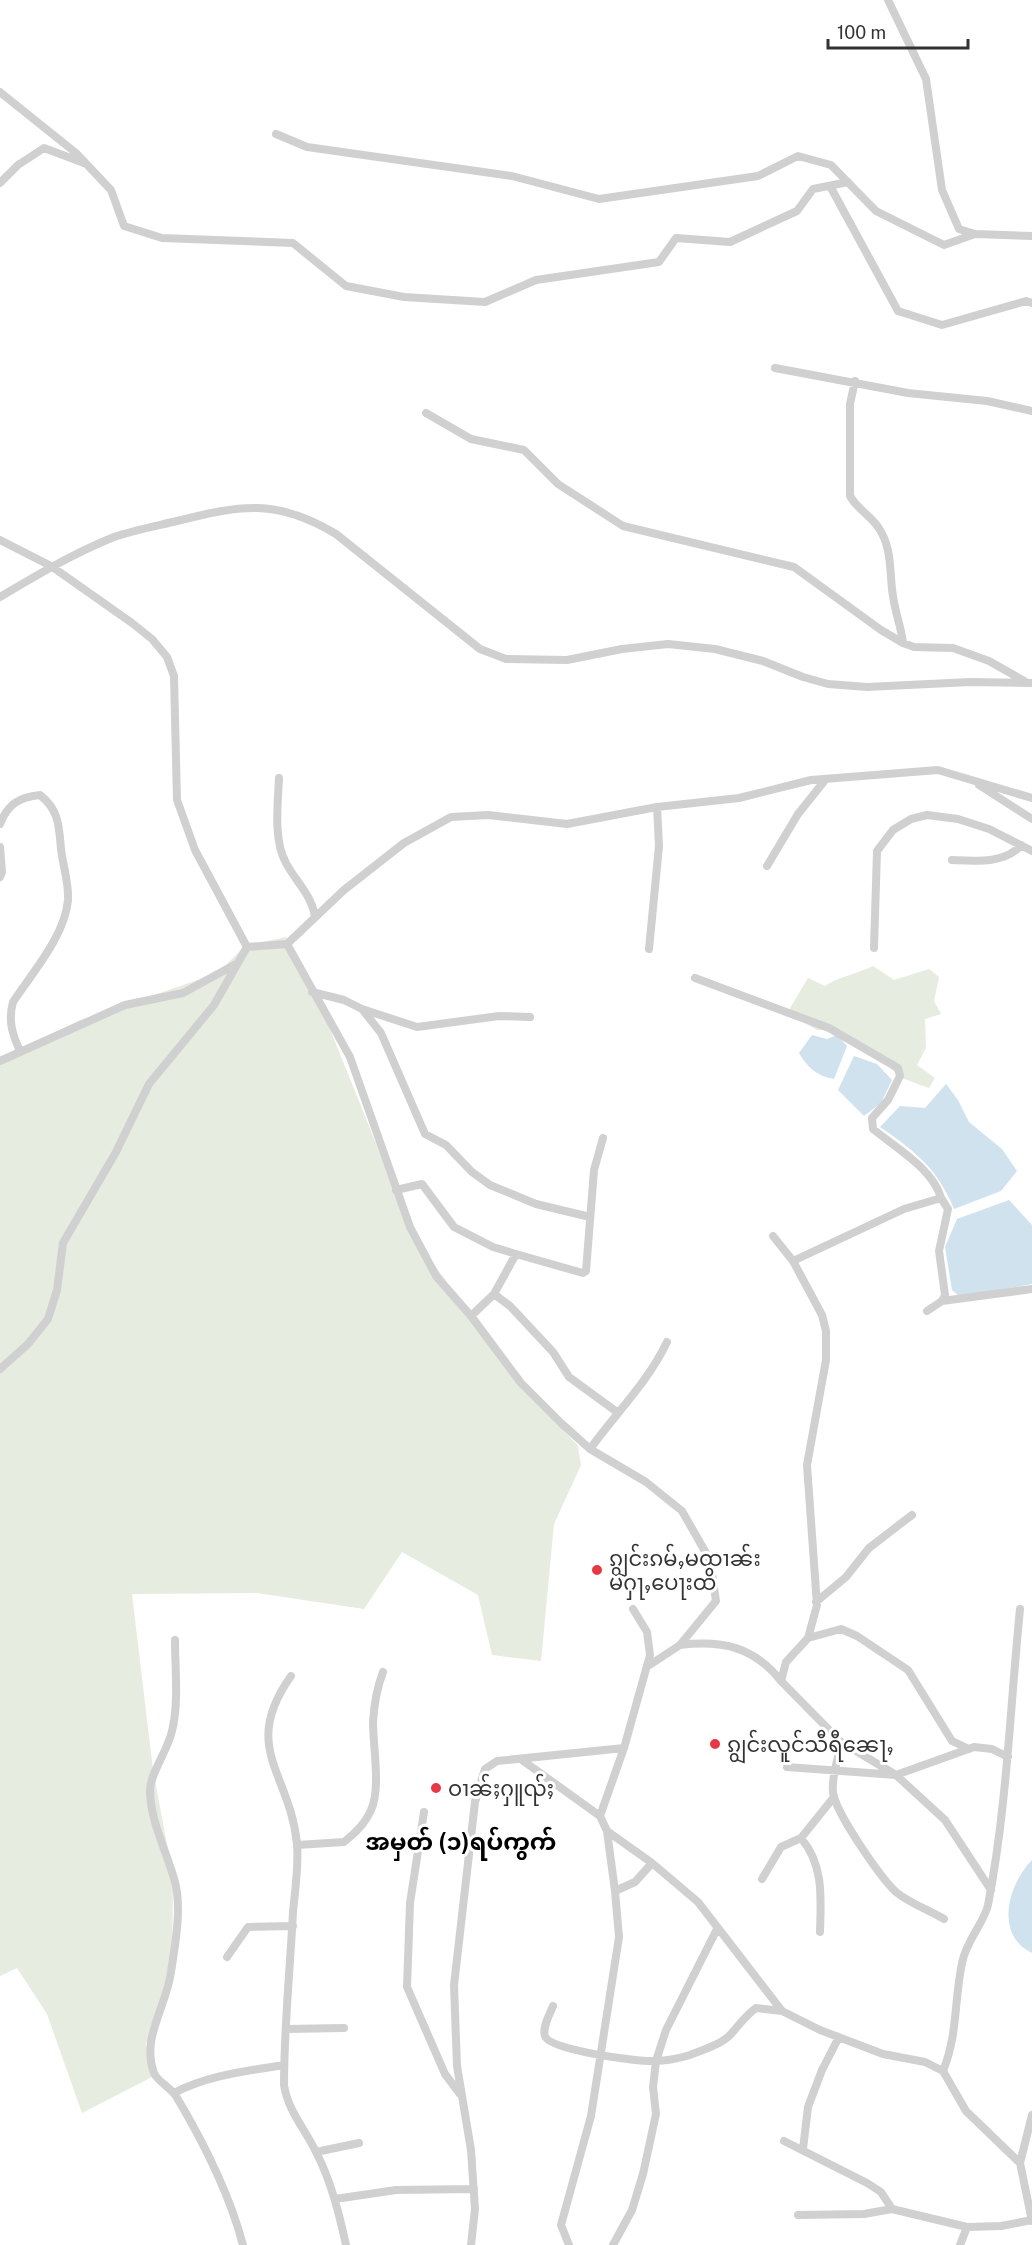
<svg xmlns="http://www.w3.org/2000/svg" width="1032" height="2245" viewBox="0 0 1032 2245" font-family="'Public Sans','Noto Sans Myanmar',sans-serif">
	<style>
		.green { fill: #e6ecdf }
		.water { fill: #cfe2ee }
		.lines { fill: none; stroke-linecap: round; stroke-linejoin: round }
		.street { stroke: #d0d0d0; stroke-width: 8 }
		.poi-dot { fill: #e63946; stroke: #fff; stroke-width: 2 }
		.labels { text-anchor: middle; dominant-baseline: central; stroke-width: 6; stroke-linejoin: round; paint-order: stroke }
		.poi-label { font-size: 21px; fill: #333; stroke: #fff; text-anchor: start }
		.quarter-label { font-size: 24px; font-weight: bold; fill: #000; stroke: #fff }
	</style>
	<rect width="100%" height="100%" fill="#fff"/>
	<!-- green -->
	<path class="green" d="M 286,937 L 313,987 L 412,1233 L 458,1298 L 535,1399 L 578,1446 L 581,1465 L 554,1524 L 541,1661 L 492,1655 L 478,1595 L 402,1552 L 364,1609 L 257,1593 L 132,1594 L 153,1770 L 173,1876 L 172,1983 L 146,2044 L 154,2076 L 82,2113 L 47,2014 L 17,1968 L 0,1976 L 0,1059 L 78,1021 L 218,973 L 245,946 Z
		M 873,966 L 894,980 L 929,969 L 939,977 L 934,1001 L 941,1014 L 925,1019 L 926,1048 L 917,1065 L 935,1078 L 929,1088 L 899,1077 L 878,1054 L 839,1030 L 817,1030 L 787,1013 L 808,978 L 825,986 C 840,976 857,974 873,966 Z"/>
	<!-- water -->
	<path class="water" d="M 812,1035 L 827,1039 L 837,1035 L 847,1046 L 834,1079 C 818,1077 806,1066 799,1053 Z
		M 854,1056 L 877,1064 L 892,1080 L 881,1103 L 864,1116 L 838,1090 Z
		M 946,1084 L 958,1100 L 969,1122 L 1002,1149 L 1017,1171 L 1001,1191 L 954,1209 C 938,1169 915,1151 880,1127 L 900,1106 L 925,1108 Z
		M 1009,1200 L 1032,1225 L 1032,1284 L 960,1297 L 952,1290 L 945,1247 L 957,1219 Z
		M 1032,1860 L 1032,1953 C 994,1935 1008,1884 1032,1860 Z"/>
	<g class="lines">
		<!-- street -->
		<path class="street" d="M 888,0 L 926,79 L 942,190 L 959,229 L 975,234
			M 0,92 L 76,153 L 111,190 L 124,226 L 162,238 L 293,243 L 346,286 L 404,297 L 485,302 L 536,280 L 659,262 L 676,238 L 730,242 L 797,211 L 813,189 L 848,182
			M 276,134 L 307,147 L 512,176 L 599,199 L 758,176 L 798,156 L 831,165 L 876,211 L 944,245 L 975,234 L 1032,236
			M 0,183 L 18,165 L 44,148 L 84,163
			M 830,186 L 898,311 L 942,325 L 1026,301 L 1032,303
			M 775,368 L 908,393 L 987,401 L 1032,411
			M 855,381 L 850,404 L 850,496 C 857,509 870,515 878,527 C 893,548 889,573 893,596 C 895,612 901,626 903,643
			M 426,413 L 471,439 L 524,450 L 558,484 L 623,526 L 794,567 L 881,630 L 903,643 L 914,647 L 953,648 L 989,661 L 1026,682
			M 0,540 L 51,566 L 132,623 L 152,639 L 167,657 L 174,676 L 177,800 L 195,850 L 247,947 L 287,944 L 344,890 L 404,843 L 451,817 L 488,815 L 567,824 L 657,807 L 739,798 L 811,780 L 938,770 L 1032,798
			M 0,597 C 37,575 74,553 114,537 C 134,530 156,526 177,521 C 241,505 276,498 336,534 L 480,649 L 506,659 L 567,660 L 622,649 L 668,644 L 715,649 L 763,661 L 803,677 L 828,684 L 867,687 L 970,682 L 1032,683
			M 279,778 C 278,803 273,840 286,863 C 296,882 311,894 315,916
			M 979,785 L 1032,819
			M 0,824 C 8,804 19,797 40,795 C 59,810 59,826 61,849 C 63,866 69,883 68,900 C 65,936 32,973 13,1002 C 8,1020 12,1034 20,1051
			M 0,847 L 2,872 L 0,877
			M 952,860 C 974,861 1006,864 1021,845
			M 767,866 L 798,814 L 826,779
			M 287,944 L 350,1057 L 410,1227 L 436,1276 L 471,1316 L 521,1383 L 561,1423 L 590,1449 L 646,1482 L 682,1511 L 710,1560 L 716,1601 L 680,1645 L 648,1666
			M 874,948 L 877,851 L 893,830 L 911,819 L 927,815 L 958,819 L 989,829 L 1032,851
			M 649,949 L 659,846 L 657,807
			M 695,978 L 829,1028 L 898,1068 L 900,1076 L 888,1100 L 872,1118 L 873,1129 C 896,1148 933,1169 941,1198
			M 312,992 L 344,1000 L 362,1009 L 417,1027 L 499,1016 L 530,1017
			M 362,1009 L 381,1033 L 425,1134 L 446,1145 L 472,1172 L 490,1185 L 536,1204 L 590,1217
			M 0,1061 L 125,1005 L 183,993 L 238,963
			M 396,1190 L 422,1184 L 454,1227 L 493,1247 L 516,1254
			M 773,1236 L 793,1261 L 822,1315 L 826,1331 L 826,1360 L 807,1465 L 817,1605 L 808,1638
			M 793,1261 L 904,1209 L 941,1198 L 948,1209 L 939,1251 L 945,1295 L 942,1301 L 927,1311
			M 494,1294 L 510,1306 L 553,1352 L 569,1377 L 617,1412
			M 942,1301 L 1032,1289
			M 471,1316 L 494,1294 L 516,1254 L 583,1273 L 586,1271 L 594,1170 L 603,1138
			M 0,1369 L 28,1344 L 48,1319 L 57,1290 L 63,1243 L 116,1152 L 149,1084 L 214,1005 L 247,947
			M 590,1449 C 616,1413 648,1382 667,1342
			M 816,1602 L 846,1577 L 869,1548 L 912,1515
			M 633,1609 L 647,1632 L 650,1655 L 624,1748 L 600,1816 L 607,1831 L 652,1863 L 698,1902 L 782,2011 L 820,2030 L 883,2054 L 925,2062 L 943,2071 L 966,2111 L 1020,2163
			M 175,1640 C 175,1669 179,1703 172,1731 C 168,1750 150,1774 150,1790 C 150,1821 167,1852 175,1882 C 182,1909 175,1945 171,1972 C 166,2008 141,2038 154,2073 C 158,2082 170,2087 176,2096 C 204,2143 229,2192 243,2245
			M 680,1645 C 723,1640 754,1647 781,1681
			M 291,1676 C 240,1748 290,1772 297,1844 C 299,1866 295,1890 293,1912 C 290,1970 284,2028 284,2085 C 288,2111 305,2129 316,2152 C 331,2181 339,2213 346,2245
			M 841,1742 L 896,1775 L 974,1747 L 992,1749 L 1008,1757
			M 522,1760 L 600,1816
			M 787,1767 L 896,1775 L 945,1820 L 991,1890
			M 424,1812 L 410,1903 L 407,1987 L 445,2074 L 460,2094
			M 607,1831 L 615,1891
			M 801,1838 C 824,1865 821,1898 820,1932
			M 297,1845 L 344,1842 C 355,1833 365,1824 371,1810 C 381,1789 373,1746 373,1722 C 374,1704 377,1688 383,1672
			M 762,1879 L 781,1847 L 801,1838 L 834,1797
			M 944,1919 C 929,1910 909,1903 896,1892 C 880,1877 835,1812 833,1792 C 831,1777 839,1757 841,1742 L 781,1681 L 786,1662 L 808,1638 L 841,1629 L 857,1636 L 908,1670 L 952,1741 L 969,1749
			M 227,1957 L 248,1927 L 293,1926
			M 553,2006 C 550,2014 542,2027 545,2036 C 548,2050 639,2062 654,2061 C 665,2061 680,2058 690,2055 C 703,2050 722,2044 731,2034 C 740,2024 745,2016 756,2008 L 782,2011
			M 286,2029 L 344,2028
			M 943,2071 C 958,2034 954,2001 962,1963 C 966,1941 984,1923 988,1905 C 1007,1807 1010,1708 1020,1609
			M 174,2093 C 207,2075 247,2071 284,2065
			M 1032,2115 L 1020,2163 L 1032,2221
			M 784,2141 L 867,2183 L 881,2192 L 892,2209
			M 803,2149 L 808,2107 L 822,2070 L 839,2037
			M 316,2152 L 359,2143
			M 335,2199 L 396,2190 L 474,2189
			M 798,2215 L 864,2214 L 892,2209 L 967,2227 L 1001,2226 L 1032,2220
			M 471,2245 L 475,2209 L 471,2150 L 457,2066 L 454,1985 L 475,1802 L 485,1769 L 497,1761 L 624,1748
			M 569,2245 L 561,2225 L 591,2116 L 619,1937 L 615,1891 L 635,1882 L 652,1863
			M 613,2245 L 632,2210 L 643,2174 L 656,2114 L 653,2087 L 656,2061 L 666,2030 L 717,1929
			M 960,2245 L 967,2227"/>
	</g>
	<!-- markers -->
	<g class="poi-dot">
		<circle cx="597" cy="1570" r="6"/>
		<circle cx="715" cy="1744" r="6"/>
		<circle cx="436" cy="1788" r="6"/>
	</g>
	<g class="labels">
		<!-- poi labels -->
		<g class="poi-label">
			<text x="609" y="1558">ၵျွင်းၵမ်ႇမထၢၼ်း<tspan x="609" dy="24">မႁႃႇပေႃးထိ</tspan></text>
			<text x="727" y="1744">ၵျွင်းလူင်သီရီၼေႃႇ</text>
			<text x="448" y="1788">ဝၢၼ်ႈႁူၺ်ႈ</text>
		</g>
		<!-- quarter labels -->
		<g class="quarter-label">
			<text x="461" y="1841">အမှတ် (၁)ရပ်ကွက်</text>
		</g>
	</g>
	<!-- scale -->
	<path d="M828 39v9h140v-9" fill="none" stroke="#333333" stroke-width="3"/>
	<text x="837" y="39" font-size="18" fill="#333333" stroke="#ffffff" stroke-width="4.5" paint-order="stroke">100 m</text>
</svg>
